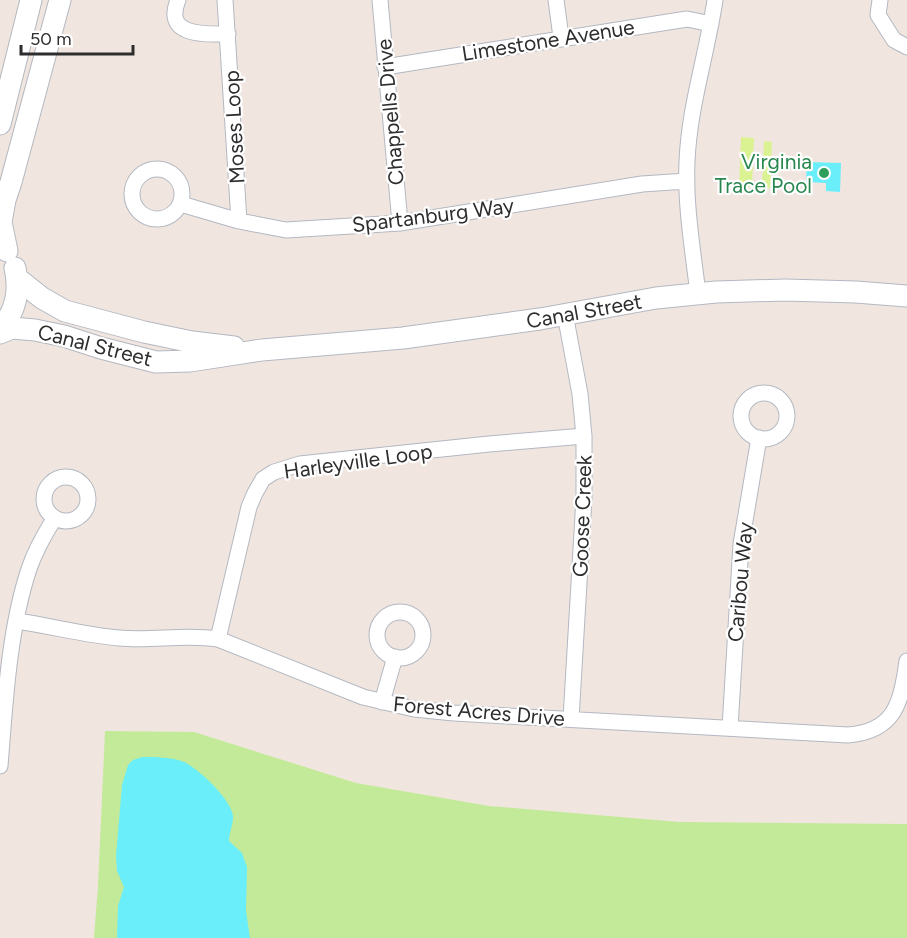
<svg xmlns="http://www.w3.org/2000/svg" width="907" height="938" viewBox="0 0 907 938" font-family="Figtree,sans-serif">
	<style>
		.green { fill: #c3ea98 }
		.pitch { fill: #dbf293 }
		.water { fill: #6aeefa }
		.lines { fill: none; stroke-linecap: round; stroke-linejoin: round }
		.street-casing { stroke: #b3b8c2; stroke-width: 17 }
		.secondary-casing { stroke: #b3b8c2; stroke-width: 23 }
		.street { stroke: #fff; stroke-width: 15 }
		.secondary { stroke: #fff; stroke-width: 21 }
		.leisure-dot { fill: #2e9e5b; stroke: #fff; stroke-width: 2 }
		.labels { text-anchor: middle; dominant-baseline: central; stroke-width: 4.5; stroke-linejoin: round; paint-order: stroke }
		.street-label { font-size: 21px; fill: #2d2d2d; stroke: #fff }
		.leisure-label { font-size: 21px; fill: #27864d; stroke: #fff; text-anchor: end }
	</style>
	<rect width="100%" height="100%" fill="#f0e6df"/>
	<!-- green -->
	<path class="green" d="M 105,731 L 194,732 L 356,783 L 489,806 L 679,822 L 907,824 L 907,938 L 94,938 L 98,886 Z"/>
	<!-- pitch -->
	<path class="pitch" d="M 741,137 L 754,138 L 752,187 L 739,187 Z
		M 764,141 L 772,142 L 770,188 L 762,188 Z"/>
	<!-- water -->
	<path class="water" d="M 807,162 L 841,163 L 840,192 L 826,191 L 826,183 L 806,182 Z
		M 142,757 C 155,757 171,757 184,762 C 198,768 233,801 233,817 C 233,825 229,833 229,841 L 242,853 L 247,867 L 246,911 L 250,938 L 117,938 L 118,906 L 124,887 L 117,871 L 116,856 L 122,785 L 128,765 L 133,760 Z"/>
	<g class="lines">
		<!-- street casing -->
		<g class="street-casing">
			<path id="street" d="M 178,0 C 163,37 205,34 228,34
				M 225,0 L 239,221
				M 380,0 L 400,223
				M 556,0 L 561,37
				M 880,0 L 878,15 L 894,40 L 907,47
				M 385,67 L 687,19 L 711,24
				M132 194a25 25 0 1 1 50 0a25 25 0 1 1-50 0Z
				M 181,204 L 239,221 L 286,230 L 400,223 L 642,184 L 687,181
				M 698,294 C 693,251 685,206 687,162 C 689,107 707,54 715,0
				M 565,314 L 580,394 L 584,436 L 584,498 L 571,719
				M741 416a23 23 0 1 1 46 0a23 23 0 1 1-46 0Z
				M44 499a22 22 0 1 1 44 0a22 22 0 1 1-44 0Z
				M377 635a23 23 0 1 1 46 0a23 23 0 1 1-46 0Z
				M 17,621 C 51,626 85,635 119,638 C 153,641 185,634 218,639 L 363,697 L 414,709 L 454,713 L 848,735 C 896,731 901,702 907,661
				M 218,639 L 249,507 L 255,493 L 263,479 L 274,472 L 300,464 L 489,444 L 584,436
				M 382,702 L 395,657
				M 730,728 L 741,544 L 759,438
				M 0,766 C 5,703 9,629 29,569 C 35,551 44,535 54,519"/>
		</g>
		<!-- secondary casing -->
		<g class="secondary-casing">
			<path id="secondary" d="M 0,124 L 31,0
				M 7,251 L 1,222 L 5,200 L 11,182 L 60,0
				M 18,279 L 42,298 L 65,311 L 144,332 L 192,342 L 234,347
				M 0,329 C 16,312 20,290 15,268
				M 0,333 L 12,328 L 35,330 L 64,336 L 101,348 L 156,362 L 190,361 L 262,350 L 403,338 L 540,319 L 656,298 L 716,292 L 785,290 L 856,292 L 907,296"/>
		</g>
		<!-- street -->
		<use href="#street" class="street"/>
		<!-- secondary -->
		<use href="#secondary" class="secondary"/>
	</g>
	<!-- markers -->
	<circle class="leisure-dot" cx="824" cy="173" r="6"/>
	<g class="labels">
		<!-- street labels -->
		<g class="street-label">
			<text transform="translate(548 40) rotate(-9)">Limestone Avenue</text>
			<text transform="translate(390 112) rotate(-95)">Chappells Drive</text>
			<text transform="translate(234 127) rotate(-93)">Moses Loop</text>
			<text transform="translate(433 215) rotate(-7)">Spartanburg Way</text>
			<text transform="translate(584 311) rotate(-10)">Canal Street</text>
			<text transform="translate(95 345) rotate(14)">Canal Street</text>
			<text transform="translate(358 461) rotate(-8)">Harleyville Loop</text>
			<text transform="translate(582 516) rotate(-88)">Goose Creek</text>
			<text transform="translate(740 582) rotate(-85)">Caribou Way</text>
			<text transform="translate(479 711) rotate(5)">Forest Acres Drive</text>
		</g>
		<!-- leisure labels -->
		<g class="leisure-label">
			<text x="812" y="161">Virginia<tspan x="812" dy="24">Trace Pool</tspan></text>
		</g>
	</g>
	<!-- scale -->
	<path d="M21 45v9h112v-9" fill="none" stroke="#2d2d2d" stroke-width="3"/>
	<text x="30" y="45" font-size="18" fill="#2d2d2d" stroke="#ffffff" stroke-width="4.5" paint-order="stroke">50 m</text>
</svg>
